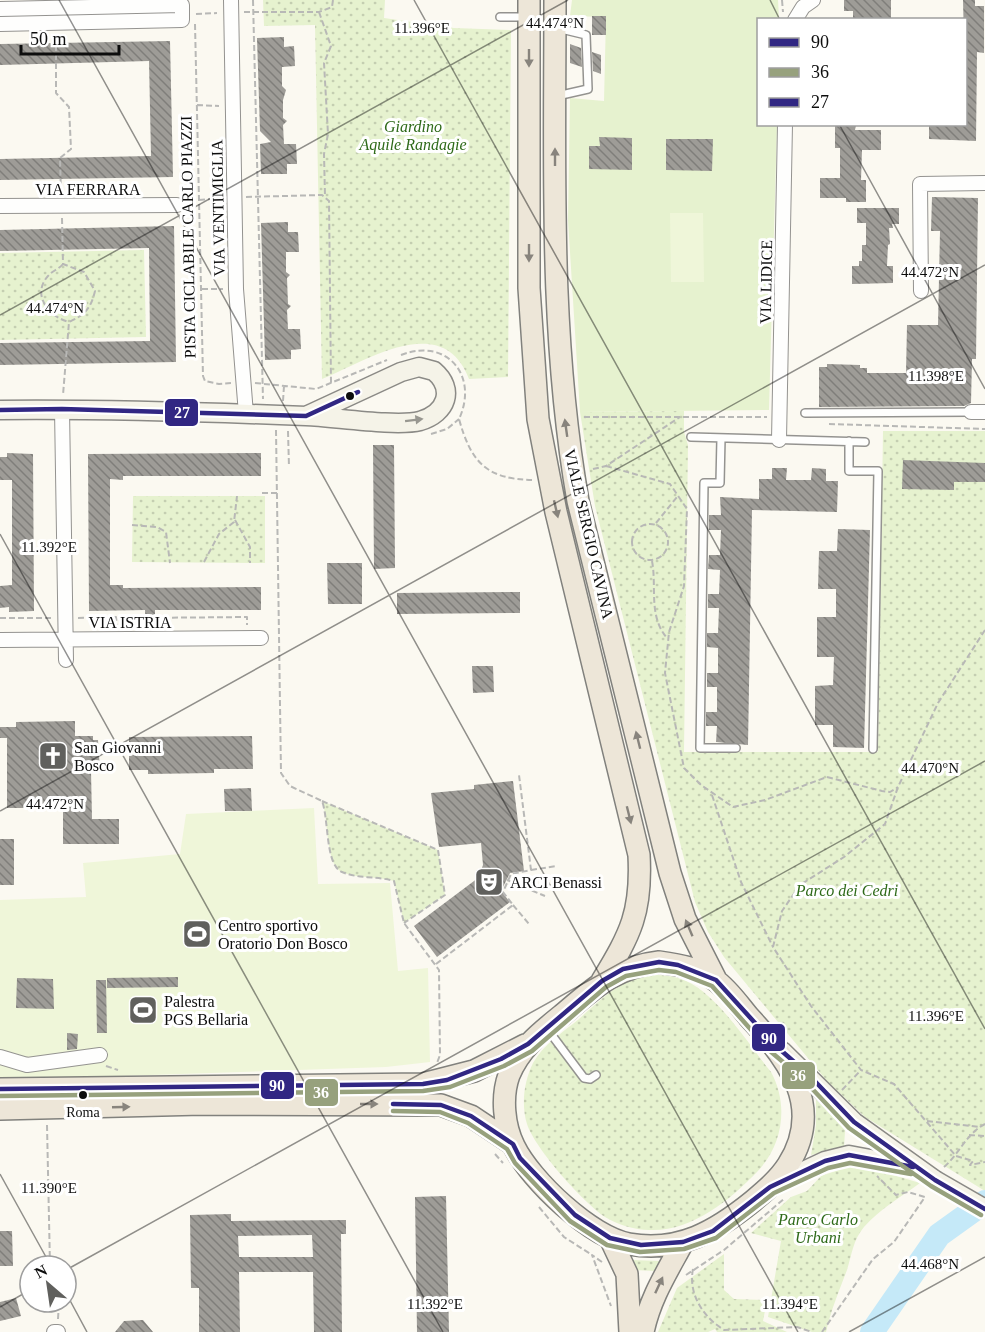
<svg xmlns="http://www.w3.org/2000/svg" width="985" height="1332" viewBox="0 0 985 1332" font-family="Georgia,serif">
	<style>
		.grass { fill: url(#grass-dots) }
		.garden { fill: #e6f2cf }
		.pitch { fill: #eff6d9 }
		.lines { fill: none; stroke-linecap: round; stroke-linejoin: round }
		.river { stroke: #c5e9f8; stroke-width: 24 }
		.building { fill: url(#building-back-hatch); fill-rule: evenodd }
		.lane-casing { stroke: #949390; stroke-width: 10 }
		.street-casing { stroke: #949390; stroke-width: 16 }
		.secondary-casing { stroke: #8b8a86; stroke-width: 21 }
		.primary-casing { stroke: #81817d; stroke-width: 24 }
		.path { stroke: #b8b8b6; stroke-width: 2; stroke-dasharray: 6 3; stroke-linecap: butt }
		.lane { stroke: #fefefd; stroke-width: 7 }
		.street { stroke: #fefefd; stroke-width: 14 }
		.secondary { stroke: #f5f3e8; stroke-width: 18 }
		.primary { stroke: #ede6d8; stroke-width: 21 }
		.secondary-bridge-casing { stroke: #8b8a86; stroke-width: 21; stroke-linecap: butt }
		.secondary-bridge { stroke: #f5f3e8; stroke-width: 18 }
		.bus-1-casing { stroke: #fff; stroke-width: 9 }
		.bus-2-casing { stroke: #fff; stroke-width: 9 }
		.bus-3-casing { stroke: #fff; stroke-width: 9 }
		.bus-1 { stroke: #312783; stroke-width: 4.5 }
		.bus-2 { stroke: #97a17d; stroke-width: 4.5 }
		.bus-3 { stroke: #312783; stroke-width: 4.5 }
		.oneway { fill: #88847d }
		.oneway2 { fill: #989790 }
		.ticks { fill: none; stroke: #0d0d0d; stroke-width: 1.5; stroke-opacity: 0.45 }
		.bus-dot { fill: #0d0d0d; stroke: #fff; stroke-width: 2 }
		.labels { text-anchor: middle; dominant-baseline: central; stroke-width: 6; stroke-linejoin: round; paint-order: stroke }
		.bus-label { font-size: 14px; fill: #0d0d0d; stroke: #fff }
		.park-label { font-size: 16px; font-style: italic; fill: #2e6a19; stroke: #fff }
		.street-label { font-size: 16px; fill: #0d0d0d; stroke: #fff }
		.poi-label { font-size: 16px; fill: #0d0d0d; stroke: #fff; text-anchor: start }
		.ticks-label { font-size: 15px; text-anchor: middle; fill: #0d0d0d; stroke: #fff; stroke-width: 6; stroke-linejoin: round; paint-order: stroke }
		.line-badge { stroke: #fff; stroke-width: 2 }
		.badge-label { font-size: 16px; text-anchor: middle; font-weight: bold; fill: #fff }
	</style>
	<defs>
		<pattern id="grass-dots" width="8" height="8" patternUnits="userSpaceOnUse" patternTransform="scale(1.5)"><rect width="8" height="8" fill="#e6f2cf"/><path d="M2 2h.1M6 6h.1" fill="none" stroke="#c4ceb1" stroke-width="1.8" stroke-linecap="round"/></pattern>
		<pattern id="building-back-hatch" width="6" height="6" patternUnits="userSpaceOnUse" patternTransform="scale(1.5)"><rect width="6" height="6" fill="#9e9c97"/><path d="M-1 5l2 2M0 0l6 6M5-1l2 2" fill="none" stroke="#7f7e7a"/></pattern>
	</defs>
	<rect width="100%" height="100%" fill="#fbf9f1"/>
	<!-- grass -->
	<path class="grass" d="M 263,0 L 385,0 L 384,18 L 454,28 L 511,30 L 508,377 L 469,379 C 443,310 368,360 322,379 L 315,25 L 264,26 Z
		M 144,250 L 146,337 L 0,340 L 0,253 Z
		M 684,411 L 684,432 L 688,445 L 684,752 L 878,752 L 883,431 L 985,431 L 985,1191 L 865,1117 L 827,1081 L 724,957 L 708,932 L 695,902 L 595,506 L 580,412 Z
		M 133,496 L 265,496 L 265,563 L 132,562 Z
		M 322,801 L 438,850 L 445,895 L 404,923 L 394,881 C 378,876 358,879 342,872 C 325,865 329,819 322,801 Z
		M 646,975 C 660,975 673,975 686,981 C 718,995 749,1045 771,1072 C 789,1105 783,1145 757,1172 C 729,1201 691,1232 649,1230 C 635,1230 616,1224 605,1217 C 584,1203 535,1149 527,1124 C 521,1105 524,1081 533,1063 C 543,1045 563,1032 579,1019 C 600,1000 618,982 646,975 Z
		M 816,1097 L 848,1125 L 845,1131 L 844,1147 L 811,1155 L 816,1125 Z
		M 856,1164 L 920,1183 C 901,1197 880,1209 864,1227 C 853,1240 852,1254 847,1270 C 839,1291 831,1310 826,1332 L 812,1332 L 768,1317 L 781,1241 L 751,1233 L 791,1197 L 807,1191 L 821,1176 Z
		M 724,1254 L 724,1290 L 734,1299 L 767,1300 L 763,1321 L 787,1332 L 717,1332 L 715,1329 L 708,1332 L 658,1332 L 677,1288 Z
		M 631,1260 L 661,1261 L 655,1271 L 634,1270 Z"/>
	<!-- garden -->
	<path class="garden" d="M 572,0 L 778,0 L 779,19 L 758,20 L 758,124 L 777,125 L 769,410 L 580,412 L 568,220 L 570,98 L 604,101 L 606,17 L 570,16 Z"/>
	<!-- pitch -->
	<path class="pitch" d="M 670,213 L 703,213 L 704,282 L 671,282 Z
		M 314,808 L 318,884 L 390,883 L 398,971 L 428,968 L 430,1062 L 386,1067 L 0,1080 L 0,900 L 86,897 L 83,863 L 180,854 L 186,814 Z"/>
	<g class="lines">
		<!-- river -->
		<path class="river" d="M 872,1332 L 939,1235 L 985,1202"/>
	</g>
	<!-- building -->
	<path class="building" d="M 844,0 L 891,0 L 891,20 L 853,20 L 853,11 L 844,11 Z
		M 963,0 L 975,0 L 975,6 L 984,6 L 984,53 L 977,52 L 976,141 L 929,139 L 929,124 L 966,124 Z
		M 592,16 L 606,16 L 606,35 L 592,35 Z
		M 284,37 L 284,47 L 294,46 L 295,66 L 282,67 L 282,86 L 286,90 L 283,100 L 283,118 L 287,121 L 283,125 L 284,144 L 296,144 L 297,164 L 287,164 L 287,174 L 261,174 L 260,144 L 271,142 L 260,131 L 257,38 Z
		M 170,41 L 173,177 L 0,180 L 0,159 L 151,156 L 149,61 L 0,65 L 0,44 Z
		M 570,44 L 581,48 L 582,67 L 570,63 Z
		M 592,52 L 601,55 L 601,74 L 593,71 Z
		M 856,125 L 855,130 L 881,130 L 881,150 L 862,150 L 861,180 L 866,180 L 866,202 L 846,202 L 846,198 L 820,198 L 820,178 L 840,178 L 840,148 L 835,148 L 835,126 Z
		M 599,137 L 632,138 L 632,170 L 589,169 L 589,146 L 600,146 Z
		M 666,139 L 713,139 L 712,171 L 666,170 Z
		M 932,197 L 978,198 L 976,359 L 972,359 L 971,403 L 964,406 L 819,407 L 819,367 L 827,367 L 827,364 L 860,365 L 860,368 L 867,368 L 867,373 L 906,373 L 907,325 L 938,325 L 940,231 L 931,231 Z
		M 857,208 L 899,208 L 899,224 L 892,224 L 893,228 L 889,228 L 890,244 L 888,245 L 887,266 L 893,266 L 893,283 L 852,284 L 852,266 L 859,266 L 859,261 L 862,261 L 862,245 L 866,245 L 866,223 L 857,223 Z
		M 288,222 L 288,232 L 298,232 L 299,252 L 286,252 L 286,272 L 290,275 L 287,278 L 288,304 L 291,306 L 287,310 L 288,329 L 300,329 L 301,349 L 291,350 L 291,359 L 265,360 L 261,223 Z
		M 174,226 L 176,362 L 0,365 L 0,343 L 150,341 L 149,248 L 0,251 L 0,230 Z
		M 373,445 L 394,445 L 395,568 L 374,569 Z
		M 7,453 L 33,454 L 34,611 L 9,612 L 9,607 L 0,608 L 0,586 L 12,585 L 12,480 L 0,480 L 0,457 L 7,457 Z
		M 261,453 L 261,476 L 123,476 L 123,480 L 110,479 L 110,585 L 123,585 L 123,588 L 261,587 L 261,610 L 155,610 L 155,630 L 146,630 L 145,610 L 89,611 L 88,454 Z
		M 903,460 L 985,463 L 985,482 L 954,482 L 954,490 L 902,489 Z
		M 772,468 L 787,468 L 786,480 L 811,480 L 812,468 L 826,469 L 826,481 L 838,481 L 837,512 L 752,510 L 748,745 L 716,742 L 717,726 L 706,726 L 706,712 L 717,712 L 717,687 L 707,687 L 707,673 L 718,673 L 718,648 L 707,647 L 707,633 L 718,633 L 719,608 L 708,608 L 708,594 L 719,594 L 720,570 L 708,569 L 709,555 L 720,555 L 721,530 L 709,530 L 709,515 L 721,515 L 720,497 L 759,499 L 759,479 L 772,479 Z
		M 838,529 L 870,530 L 864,748 L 833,747 L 833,725 L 815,725 L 815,686 L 833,685 L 834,657 L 817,657 L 817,617 L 836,617 L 836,589 L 818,589 L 819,551 L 837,551 Z
		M 327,563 L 362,563 L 362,604 L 328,604 Z
		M 520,592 L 520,613 L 397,614 L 397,593 Z
		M 472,666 L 493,666 L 494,692 L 473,693 Z
		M 75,721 L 75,736 L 93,736 L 93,740 L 98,740 L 100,771 L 91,771 L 92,819 L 119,819 L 119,844 L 63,844 L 63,808 L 7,808 L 7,738 L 0,738 L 0,727 L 16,727 L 16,722 Z
		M 252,736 L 253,769 L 214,769 L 214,773 L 148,774 L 148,770 L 129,770 L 129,737 Z
		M 513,781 L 524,871 L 510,873 L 501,891 L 510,902 L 437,957 L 414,926 L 478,878 L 483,865 L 481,843 L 439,847 L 431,793 L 474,789 L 474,785 Z
		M 251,788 L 252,811 L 225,811 L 224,789 Z
		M 0,839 L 14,839 L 14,885 L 0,885 Z
		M 178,977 L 178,987 L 107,988 L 107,978 Z
		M 17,978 L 53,979 L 54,1009 L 16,1008 Z
		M 96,980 L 106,980 L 107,1033 L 97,1033 Z
		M 67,1033 L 78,1034 L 77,1049 L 67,1050 Z
		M 446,1196 L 449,1332 L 417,1332 L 415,1197 Z
		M 231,1214 L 231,1221 L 346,1220 L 346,1234 L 341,1234 L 342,1332 L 314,1332 L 313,1272 L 239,1272 L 240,1332 L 199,1332 L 199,1288 L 191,1288 L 190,1215 ZM 312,1235 L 313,1257 L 239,1257 L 238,1236 Z
		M 0,1231 L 12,1231 L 13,1266 L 0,1266 Z
		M 16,1298 L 21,1316 L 0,1321 L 0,1302 Z
		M 143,1320 L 153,1332 L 115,1332 L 124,1321 Z"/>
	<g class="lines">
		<!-- lane casing -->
		<g class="lane-casing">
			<path id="lane" d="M 500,17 L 526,17
				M 557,28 L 586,35 L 588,89 L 557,96
				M 805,413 L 971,412
				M 691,437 L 865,442
				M 721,438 L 720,483 L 704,483 L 700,748 L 736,748
				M 849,441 L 849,471 L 878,471 L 873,749
				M 548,1030 L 584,1078 L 590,1079 L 596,1075"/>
		</g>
		<!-- street casing -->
		<g class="street-casing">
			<path id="street" d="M 231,0 L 236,289 L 246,414
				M 0,9 L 182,5 L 182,20 L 0,24
				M 795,20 L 803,7 L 813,0
				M 0,206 L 177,205
				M 921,291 L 920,184 L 985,183
				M 62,409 L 66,660
				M 971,412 L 985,412
				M 779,440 L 785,124
				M 0,640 L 261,638
				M 0,1057 L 27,1065 L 100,1055
				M 54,1332 L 58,1332"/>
		</g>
		<!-- secondary casing -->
		<g class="secondary-casing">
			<path id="secondary" d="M 0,410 C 102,409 204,412 306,416 C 334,417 396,427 420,421 C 447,413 455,389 434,371 L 419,367 L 401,372 L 306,416
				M 782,1051 L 854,1122 L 935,1180
				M 774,1185 L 825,1161 L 849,1155 L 913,1167"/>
		</g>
		<!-- primary casing -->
		<g class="primary-casing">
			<path id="primary" d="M 529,0 L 529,288 L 538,419 L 556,512 L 639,855 C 642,912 631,933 602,981
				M 555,0 C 555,168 549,335 578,501 L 670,873 L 685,919 L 716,980
				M 659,962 C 679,965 699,968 715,980 C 728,989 739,1005 749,1017 C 788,1059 825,1107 788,1165 C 779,1179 766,1190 753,1201 C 716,1231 679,1253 629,1244 C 591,1237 531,1181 514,1146 C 504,1126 501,1097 509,1075 C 520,1048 541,1032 562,1015 C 595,987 616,967 659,962 Z
				M 0,1089 L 423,1084 L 474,1071 L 525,1045
				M 0,1109 L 202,1104 L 441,1105 L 471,1116 L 513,1144
				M 610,1238 L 627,1274 L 630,1332
				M 643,1332 C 650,1298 667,1272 683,1242"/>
		</g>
		<!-- path -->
		<path class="path" d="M 253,0 L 263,399
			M 782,0 L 783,12
			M 244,12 L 319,12 L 332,7 L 333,0
			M 319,12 L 331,46 L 324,63 L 328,134 L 324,154 L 325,196
			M 196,14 L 217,13
			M 195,24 L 203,376 L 205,381 L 219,384 L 231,383
			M 56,36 L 56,93 L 69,107 L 71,149 L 60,158 L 61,194
			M 197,105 L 219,106
			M 246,197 L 322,195 L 329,201 L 331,383
			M 199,200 L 222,198
			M 62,218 L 63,264 L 84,272 L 95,291 C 91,308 85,315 69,322 L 63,395
			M 63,264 C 59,269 52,271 48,276 C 31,295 49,317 69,322
			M 202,289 L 223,289
			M 401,355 C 447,337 479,376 459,419 C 471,462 486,479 532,480
			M 255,383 L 316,389 L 387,360
			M 283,401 L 284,386
			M 584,417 L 767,417
			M 829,424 L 985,429
			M 276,430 L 281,773 L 290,786 L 322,801 C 329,819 325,865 342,872 C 358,879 378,876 394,881 L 404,923 L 439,970 L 440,1055 L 437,1063
			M 288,431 L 289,467
			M 431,434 L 447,429 L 459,419
			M 606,466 L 670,484 L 687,509 L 684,586 L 669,632 L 665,673 L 684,768 L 701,785 L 733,807 L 765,800 L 827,777 L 882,791 L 890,792 L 898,787
			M 593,469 L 606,466 L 680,417
			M 262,493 L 277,493
			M 235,520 L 250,547 L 250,563
			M 656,523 L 677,497
			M632 542a18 18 0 1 1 36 0a18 18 0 1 1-36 0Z
			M 132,525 L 157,527 L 166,532 L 170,563
			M 652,561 C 657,587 648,616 667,638
			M 204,562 L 219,534 L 234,522 L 237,496
			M 0,618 L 51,618
			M 78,618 L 116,617 L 117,627
			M 136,627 L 136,618 L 247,617 L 247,625
			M 985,630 L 938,703 L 898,787 L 885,824 L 844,857 L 800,885 L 782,911 L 773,947 L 811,1006 L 861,1070 L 894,1084 L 956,1156 L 973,1161 L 970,1165 L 985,1162
			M 712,795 L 741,882 L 773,947
			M 322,801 L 438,850 L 445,895 L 404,923
			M 531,870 L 557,866
			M 507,880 L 545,896
			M 513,905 L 529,924
			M 436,964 L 513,905 L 503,892 L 511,874 L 531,870 L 519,775
			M 106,1066 L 118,1070
			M 842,1090 L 861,1070
			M 927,1121 L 980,1127
			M 47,1125 L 50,1266
			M 969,1135 L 985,1136
			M 495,1154 L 503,1163
			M 944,1167 C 960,1153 966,1134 985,1124
			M 539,1207 L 564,1237 L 592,1255
			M 602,1262 L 592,1255 L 611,1306
			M 693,1269 C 688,1294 703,1317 724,1330 L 797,1327 L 812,1332
			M 686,1275 L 724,1250 L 785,1198
			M 58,1319 L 59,1302
			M 822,1332 L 873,1259 L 894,1242 L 925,1197 L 908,1192 L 896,1195 L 877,1176"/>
		<!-- lane -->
		<use href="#lane" class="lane"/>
		<!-- street -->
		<use href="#street" class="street"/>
		<!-- secondary -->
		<use href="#secondary" class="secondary"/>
		<!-- primary -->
		<use href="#primary" class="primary"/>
		<!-- secondary-bridge casing -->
		<g class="secondary-bridge-casing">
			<path id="secondary-bridge" d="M 935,1180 L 980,1206"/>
		</g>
		<!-- secondary-bridge -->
		<use href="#secondary-bridge" class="secondary-bridge"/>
		<!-- bus-1 casing -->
		<g class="bus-1-casing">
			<path id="bus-1" d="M 0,1089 L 423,1084 L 447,1080 L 501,1059 L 528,1044 L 602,981 L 623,969 L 659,962 L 678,965 L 716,980 L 776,1046 L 808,1074 L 854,1122 L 935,1180 L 985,1209
				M 393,1104 L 441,1105 L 471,1116 L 513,1144 L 520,1158 L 575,1215 L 610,1238 L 641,1245 L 683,1242 L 713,1231 L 770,1187 L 825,1161 L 849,1155 L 913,1167"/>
		</g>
		<!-- bus-2 casing -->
		<g class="bus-2-casing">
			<path id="bus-2" d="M 0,1096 L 423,1091 L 450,1087 L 504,1066 L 532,1051 L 606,987 L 626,976 L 659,970 L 676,972 L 712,986 L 770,1051 L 803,1079 L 849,1128 L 931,1186 L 981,1215
				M 393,1111 L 440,1112 L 468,1123 L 507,1149 L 515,1163 L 570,1221 L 607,1245 L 640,1252 L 684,1249 L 716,1238 L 774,1193 L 828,1168 L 850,1163 L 911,1174"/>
		</g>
		<!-- bus-3 casing -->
		<g class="bus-3-casing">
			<path id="bus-3" d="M 0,410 L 62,409 L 306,416 L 358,392"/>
		</g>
		<!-- bus-1 -->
		<use href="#bus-1" class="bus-1"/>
		<!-- bus-2 -->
		<use href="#bus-2" class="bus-2"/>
		<!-- bus-3 -->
		<use href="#bus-3" class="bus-3"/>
	</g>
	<!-- one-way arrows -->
	<defs><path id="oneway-solid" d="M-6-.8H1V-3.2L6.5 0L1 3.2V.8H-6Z" transform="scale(1.5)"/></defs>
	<g class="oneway">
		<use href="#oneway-solid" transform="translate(529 58) rotate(90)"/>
		<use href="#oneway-solid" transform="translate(555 157) rotate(-90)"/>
		<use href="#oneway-solid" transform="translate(529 253) rotate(90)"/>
		<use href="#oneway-solid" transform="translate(566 428) rotate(-98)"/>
		<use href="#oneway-solid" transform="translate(556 509) rotate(77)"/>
		<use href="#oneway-solid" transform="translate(638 740) rotate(-104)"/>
		<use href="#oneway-solid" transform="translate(629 815) rotate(76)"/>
		<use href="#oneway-solid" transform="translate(689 928) rotate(-113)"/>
		<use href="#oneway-solid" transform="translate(369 1104)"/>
		<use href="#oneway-solid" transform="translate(121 1107) rotate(-2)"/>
		<use href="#oneway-solid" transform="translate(659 1285) rotate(-65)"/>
	</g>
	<use class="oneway2" href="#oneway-solid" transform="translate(414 420) rotate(-7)"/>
	<!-- ticks -->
	<path class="ticks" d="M 59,0 L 798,1332M 414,0 L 985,1029M 770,0 L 780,20M 839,124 L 985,389M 0,315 L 568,0M 0,534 L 443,1332M 0,811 L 985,265M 0,1174 L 51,1266M 66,1270 L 985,761M 66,1293 L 87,1332M 0,1307 L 30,1290M 849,1332 L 985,1257"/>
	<!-- icons -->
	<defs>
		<g id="church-square" transform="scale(1.5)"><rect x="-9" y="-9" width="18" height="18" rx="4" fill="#60605d" stroke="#fff"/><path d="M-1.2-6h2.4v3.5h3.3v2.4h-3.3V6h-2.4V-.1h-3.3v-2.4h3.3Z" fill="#fff"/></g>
		<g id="theatre-square" transform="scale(1.5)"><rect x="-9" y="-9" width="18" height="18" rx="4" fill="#60605d" stroke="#fff"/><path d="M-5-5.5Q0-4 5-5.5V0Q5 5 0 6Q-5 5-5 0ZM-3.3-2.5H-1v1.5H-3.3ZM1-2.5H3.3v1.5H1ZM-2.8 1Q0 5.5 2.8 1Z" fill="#fff"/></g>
		<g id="stadium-square" transform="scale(1.5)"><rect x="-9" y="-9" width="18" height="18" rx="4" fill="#60605d" stroke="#fff"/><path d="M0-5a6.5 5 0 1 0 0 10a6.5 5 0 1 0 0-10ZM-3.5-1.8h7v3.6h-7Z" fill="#fff"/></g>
	</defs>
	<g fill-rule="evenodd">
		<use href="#church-square" x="53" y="756"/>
		<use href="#theatre-square" x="489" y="882"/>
		<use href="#stadium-square" x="197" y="934"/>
		<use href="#stadium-square" x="143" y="1010"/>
	</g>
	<!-- markers -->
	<g class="bus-dot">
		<circle cx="350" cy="396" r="5"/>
		<circle cx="83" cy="1095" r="5"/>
	</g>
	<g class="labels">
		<!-- bus labels -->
		<g class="bus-label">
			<text x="83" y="1112">Roma</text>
		</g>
		<!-- park labels -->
		<g class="park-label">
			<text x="413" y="126">Giardino<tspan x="413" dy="18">Aquile Randagie</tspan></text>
			<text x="847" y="890">Parco dei Cedri</text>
			<text x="818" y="1219">Parco Carlo<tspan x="818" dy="18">Urbani</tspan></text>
		</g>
		<!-- street labels -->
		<g class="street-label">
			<text x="88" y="189">VIA FERRARA</text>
			<text transform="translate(218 208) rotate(-91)">VIA VENTIMIGLIA</text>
			<text transform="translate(188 237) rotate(-91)">PISTA CICLABILE CARLO PIAZZI</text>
			<text transform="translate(766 282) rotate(-89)">VIA LIDICE</text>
			<text transform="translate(589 534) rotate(77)">VIALE SERGIO CAVINA</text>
			<text x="130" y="622">VIA ISTRIA</text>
		</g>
		<!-- poi labels -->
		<g class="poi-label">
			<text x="74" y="747">San Giovanni<tspan x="74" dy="18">Bosco</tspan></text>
			<text x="510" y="882">ARCI Benassi</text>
			<text x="218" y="925">Centro sportivo<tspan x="218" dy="18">Oratorio Don Bosco</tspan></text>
			<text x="164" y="1001">Palestra<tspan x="164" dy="18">PGS Bellaria</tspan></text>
		</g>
	</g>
	<g class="ticks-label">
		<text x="555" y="28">44.474°N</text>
		<text x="422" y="33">11.396°E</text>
		<text x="930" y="277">44.472°N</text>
		<text x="55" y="313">44.474°N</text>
		<text x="936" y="381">11.398°E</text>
		<text x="49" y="552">11.392°E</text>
		<text x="930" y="773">44.470°N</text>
		<text x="55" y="809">44.472°N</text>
		<text x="936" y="1021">11.396°E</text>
		<text x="49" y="1193">11.390°E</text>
		<text x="930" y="1269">44.468°N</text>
		<text x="435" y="1309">11.392°E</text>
		<text x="790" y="1309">11.394°E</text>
	</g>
	<g class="line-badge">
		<rect x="164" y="398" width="35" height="29" rx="6" fill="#312783"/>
		<rect x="751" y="1023" width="35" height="29" rx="6" fill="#312783"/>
		<rect x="781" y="1061" width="35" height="29" rx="6" fill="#97a17d"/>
		<rect x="260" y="1071" width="35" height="29" rx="6" fill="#312783"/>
		<rect x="304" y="1078" width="35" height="29" rx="6" fill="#97a17d"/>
	</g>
	<g class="badge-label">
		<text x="182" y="418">27</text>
		<text x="769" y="1044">90</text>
		<text x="798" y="1081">36</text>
		<text x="277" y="1091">90</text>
		<text x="321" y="1098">36</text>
	</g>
	<!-- legend -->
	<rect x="757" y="18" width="210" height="108" fill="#ffffff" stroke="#9e9e9e" stroke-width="1.5"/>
	<rect x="769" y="38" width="30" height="9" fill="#312783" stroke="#9e9e9e" stroke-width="1.5"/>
	<text x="811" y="48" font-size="18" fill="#0d0d0d">90</text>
	<rect x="769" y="68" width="30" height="9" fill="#97a17d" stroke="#9e9e9e" stroke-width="1.5"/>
	<text x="811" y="78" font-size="18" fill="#0d0d0d">36</text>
	<rect x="769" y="98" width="30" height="9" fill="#312783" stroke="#9e9e9e" stroke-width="1.5"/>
	<text x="811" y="108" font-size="18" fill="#0d0d0d">27</text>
	<!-- north arrow -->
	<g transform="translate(48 1284) rotate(331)"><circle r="28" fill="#ffffff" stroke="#9e9e9e" stroke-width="1.5"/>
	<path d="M0-4.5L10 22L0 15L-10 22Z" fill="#60605d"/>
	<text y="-9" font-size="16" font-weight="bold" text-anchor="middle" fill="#0d0d0d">N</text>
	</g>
	<!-- scale -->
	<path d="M21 45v9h98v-9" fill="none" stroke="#0d0d0d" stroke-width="3"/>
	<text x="30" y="45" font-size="18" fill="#0d0d0d" stroke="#ffffff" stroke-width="4.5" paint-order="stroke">50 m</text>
</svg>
